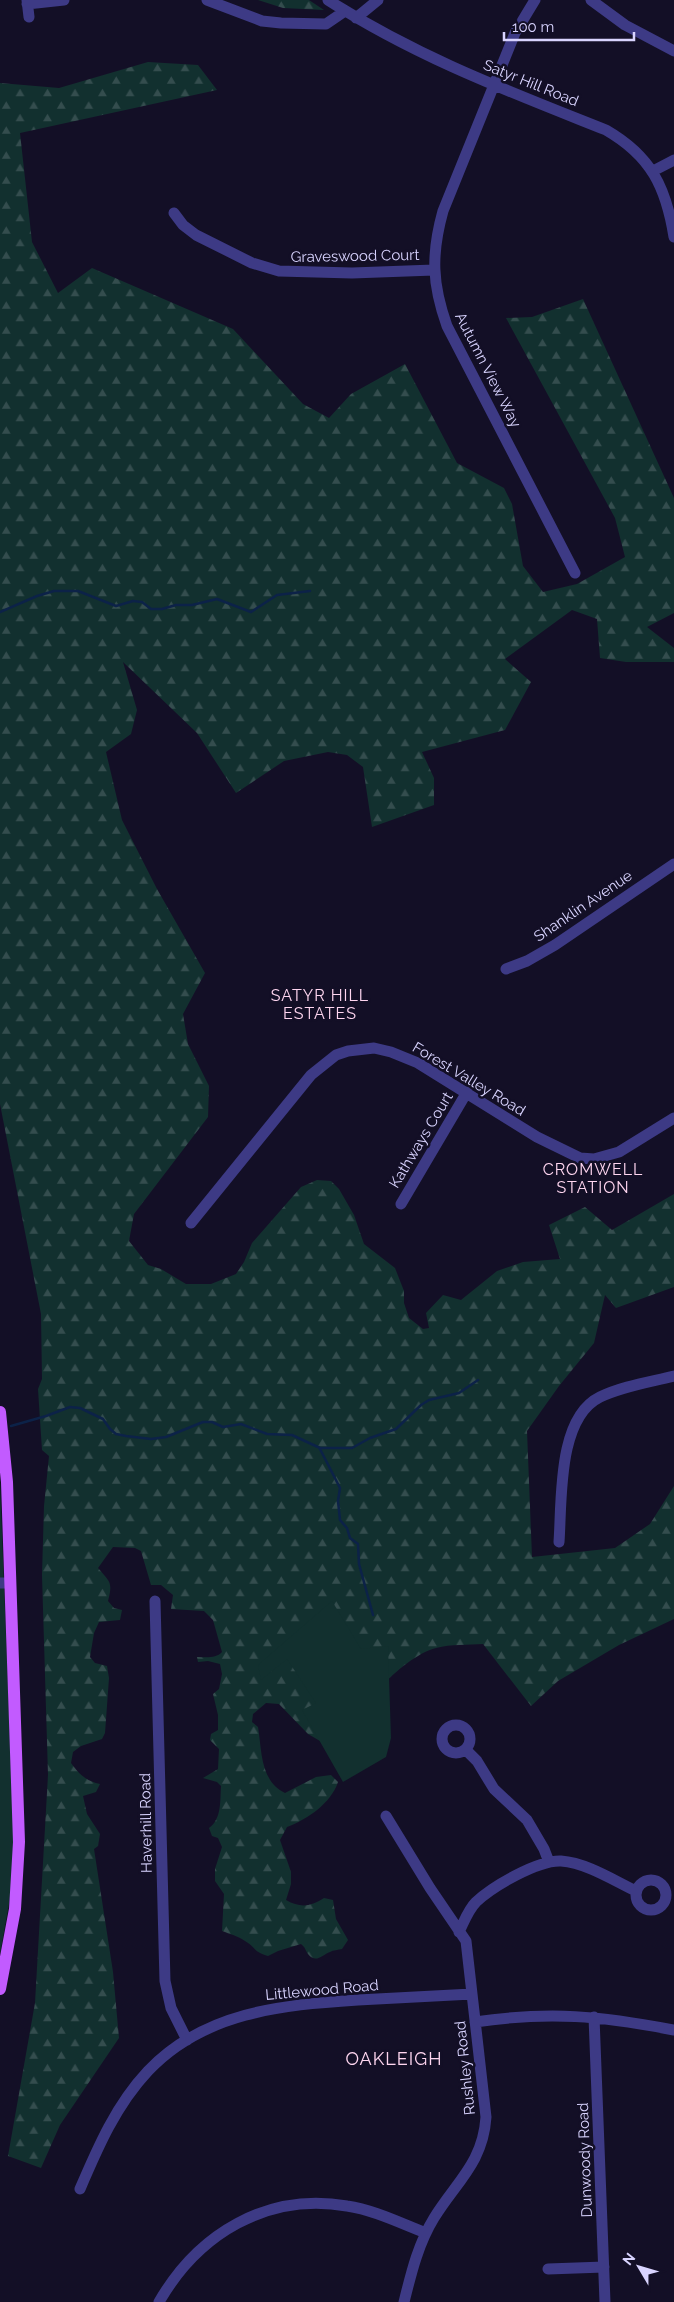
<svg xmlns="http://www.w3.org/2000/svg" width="674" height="2302" viewBox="0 0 674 2302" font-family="Raleway,sans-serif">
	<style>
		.forest { fill: url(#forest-firs) }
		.green { fill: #12302f }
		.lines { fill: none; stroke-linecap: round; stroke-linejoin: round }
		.stream { stroke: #0c2248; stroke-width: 2.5 }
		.minor { stroke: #3d3a85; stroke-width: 11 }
		.major { stroke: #c25bff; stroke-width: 12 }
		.labels { text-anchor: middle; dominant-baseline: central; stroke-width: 5; stroke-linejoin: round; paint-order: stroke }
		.street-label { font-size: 15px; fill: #d9d4ff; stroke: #130f26 }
		.neighbourhood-label { font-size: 16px; letter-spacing: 1px; fill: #ffd6f0; stroke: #130f26 }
		.quarter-label { font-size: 18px; letter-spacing: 1px; fill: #ffd6f0; stroke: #130f26 }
	</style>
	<defs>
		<pattern id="forest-firs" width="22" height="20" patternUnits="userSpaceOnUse" patternTransform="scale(1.25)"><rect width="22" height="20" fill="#12302f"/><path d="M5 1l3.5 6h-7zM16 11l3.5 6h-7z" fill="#344d4e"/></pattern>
	</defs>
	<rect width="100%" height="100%" fill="#130f26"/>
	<!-- forest -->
	<path class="forest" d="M 258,0 L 309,0 L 324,10 L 283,8 Z
		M 148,62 L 198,65 L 217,90 L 20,133 L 32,242 L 58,293 L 92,268 L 233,329 L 303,404 L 329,418 L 351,394 L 405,364 L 457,463 L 504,488 L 512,504 L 523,566 L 543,592 L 577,584 L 625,557 L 615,518 L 506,318 L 532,317 L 583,299 L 674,498 L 674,613 L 647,627 L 674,648 L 674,662 L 626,662 L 600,658 L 597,619 L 572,610 L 505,659 L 531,682 L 505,730 L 422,752 L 434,778 L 434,805 L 372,827 L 363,767 L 347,755 L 328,752 L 284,761 L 236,793 L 197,733 L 123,662 L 137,710 L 131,734 L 106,752 L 122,820 L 157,889 L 205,973 L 183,1014 L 188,1044 L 209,1086 L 208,1117 L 134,1214 L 129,1241 L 148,1265 L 161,1269 L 186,1284 L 211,1284 L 236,1274 L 244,1262 L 252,1243 L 301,1187 L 317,1180 L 331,1181 L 339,1189 L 354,1215 L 364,1244 L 395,1268 L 404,1291 L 404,1303 L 409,1318 L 423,1329 L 429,1328 L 426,1313 L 443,1295 L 461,1300 L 497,1271 L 523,1262 L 560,1259 L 549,1225 L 585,1207 L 612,1230 L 674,1194 L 674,1287 L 616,1308 L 605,1295 L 594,1343 L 559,1386 L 527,1431 L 532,1557 L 615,1548 L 650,1524 L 674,1486 L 674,1619 L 619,1645 L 558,1681 L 531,1706 L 483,1644 C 468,1645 451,1644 436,1648 C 400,1657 353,1717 327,1745 L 308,1734 L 279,1704 L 266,1703 L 253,1714 L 252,1722 L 258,1727 C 262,1751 260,1781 285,1793 L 316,1777 L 331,1775 L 338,1782 C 331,1803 308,1819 287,1827 L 280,1840 L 291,1872 L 291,1884 L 286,1900 C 300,1908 310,1907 324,1898 L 333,1900 L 336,1919 L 348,1940 L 342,1949 C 338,1950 333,1950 330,1952 C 322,1955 316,1964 308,1954 C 305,1950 306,1948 301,1944 L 278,1951 L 268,1956 C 252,1951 257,1948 245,1941 C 238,1936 230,1934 222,1931 L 224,1894 L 215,1881 L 215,1869 L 222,1847 L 218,1838 L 212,1836 L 209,1828 C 222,1819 220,1800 221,1786 L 217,1782 L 203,1778 L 218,1769 L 219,1749 L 210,1740 L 211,1734 L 218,1730 L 218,1715 L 213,1694 L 219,1689 L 222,1674 L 220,1664 L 208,1661 L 198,1662 L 197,1657 C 205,1657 216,1659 222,1652 L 213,1620 L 204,1611 L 171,1609 L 173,1595 L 161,1585 L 151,1585 L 141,1551 L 135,1548 L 113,1547 L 98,1568 C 110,1582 113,1582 108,1601 L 114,1608 L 122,1610 L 120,1620 L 99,1622 L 94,1633 L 90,1657 L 95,1663 L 107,1666 L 109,1678 L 105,1733 L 102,1739 L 81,1746 L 73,1752 L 71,1763 C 79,1774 86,1781 100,1784 L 96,1792 L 83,1796 L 87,1814 L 100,1834 L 98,1846 L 94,1849 L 113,1972 L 119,2038 L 60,2125 L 41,2168 L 8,2156 L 35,2003 L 48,1775 L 42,1575 L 44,1506 L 49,1456 L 42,1450 L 38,1389 L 42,1379 L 41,1314 L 0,1104 L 0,83 L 59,88 Z"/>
	<!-- green -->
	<path class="green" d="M 0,1482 L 14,1843 L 11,1893 L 0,1954 Z
		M 332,1601 L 361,1649 L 388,1646 L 391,1738 L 386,1757 L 343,1782 L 302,1710 L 316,1703 L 287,1659 L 261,1680 L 258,1665 Z"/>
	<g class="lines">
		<!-- stream -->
		<path class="stream" d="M 0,612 L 37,596 L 54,591 L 78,591 L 116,606 L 133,601 L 142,602 L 151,609 L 162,609 L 176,605 L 192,605 L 217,599 L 251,612 L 277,595 L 310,591
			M 11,1426 L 46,1416 L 70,1407 L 80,1408 L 103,1419 L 110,1429 L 116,1434 L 126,1436 L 151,1439 L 166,1437 L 203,1422 L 212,1422 L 223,1427 L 241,1424 L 267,1434 L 292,1435 L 320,1448 L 352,1448 L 370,1438 L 396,1429 L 421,1405 L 429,1400 L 459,1393 L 478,1380
			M 320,1449 L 340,1488 L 338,1501 L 340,1520 L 347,1528 L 350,1538 L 358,1544 L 359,1564 L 373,1615"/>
		<!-- minor -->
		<path class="minor" d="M 27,0 L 29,17
			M 207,0 L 262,21 L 281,23 L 326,24 L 345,11
			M 328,0 C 417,57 508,91 606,130 C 651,156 666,187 674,237
			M 535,0 L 515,33 L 443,211 C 431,254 432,284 447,326 L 575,573
			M 591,0 L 625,25 L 674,51
			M 27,4 L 64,0
			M 356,18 L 378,0
			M 653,171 L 674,160
			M 174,213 L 183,225 L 196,235 L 252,263 L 279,271 L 352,273 L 434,270
			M 506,969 L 527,961 L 555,945 L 674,864
			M 401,1204 L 467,1092
			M 191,1223 L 311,1075 L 336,1055 L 348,1051 L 374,1048 L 391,1052 L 418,1063 L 537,1137 L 580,1158 L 594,1159 L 619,1152 L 674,1118
			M 559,1542 C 562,1501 557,1418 600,1397 C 623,1386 650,1382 674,1376
			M 0,1583 L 10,1583
			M 155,1601 L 165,1981 L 171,2008 L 187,2040
			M442 1739a14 14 0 1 1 28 0a14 14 0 1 1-28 0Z
			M 466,1750 L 477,1761 L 494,1789 L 527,1820 L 544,1849 L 549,1862
			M 386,1816 L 430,1888 L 466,1941 L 486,2117 C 483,2163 456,2182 434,2218 C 418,2244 411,2274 404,2302
			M636 1895a15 15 0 1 1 30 0a15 15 0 1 1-30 0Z
			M 459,1932 C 464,1922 468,1910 476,1902 C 493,1886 538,1860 561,1861 C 587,1863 613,1880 636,1891
			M 594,2017 L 605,2302
			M 475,2022 C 550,2011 601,2016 674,2030
			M 80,2189 C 98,2147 116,2105 148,2071 C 204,2012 281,2005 358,2000 C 396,1998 434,1996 472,1994
			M 548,2269 L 604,2267
			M 159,2302 C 198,2234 267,2192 347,2206 C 374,2210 400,2223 426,2233"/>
		<!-- major -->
		<path class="major" d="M 0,1412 L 7,1482 L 19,1842 L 15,1909 L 0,1989"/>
	</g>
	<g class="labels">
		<!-- street labels -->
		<g class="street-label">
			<text transform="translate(531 83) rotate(22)">Satyr Hill Road</text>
			<text transform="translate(355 256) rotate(-1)">Graveswood Court</text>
			<text transform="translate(488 370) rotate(63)">Autumn View Way</text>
			<text transform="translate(583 906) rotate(-34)">Shanklin Avenue</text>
			<text transform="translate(469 1079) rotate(31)">Forest Valley Road</text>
			<text transform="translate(421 1140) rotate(-59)">Kathways Court</text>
			<text transform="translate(146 1823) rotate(-91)">Haverhill Road</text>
			<text transform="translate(322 1990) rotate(-5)">Littlewood Road</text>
			<text transform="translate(465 2068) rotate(-96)">Rushley Road</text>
			<text transform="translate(585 2160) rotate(-92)">Dunwoody Road</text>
		</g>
		<!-- neighbourhood labels -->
		<g class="neighbourhood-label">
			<text x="320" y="995">SATYR HILL<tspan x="320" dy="18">ESTATES</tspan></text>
			<text x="593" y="1169">CROMWELL<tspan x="593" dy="18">STATION</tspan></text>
		</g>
		<!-- quarter labels -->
		<g class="quarter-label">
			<text x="394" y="2058">OAKLEIGH</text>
		</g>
	</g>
	<!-- north arrow -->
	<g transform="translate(639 2267) rotate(308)" stroke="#130f26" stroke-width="4" paint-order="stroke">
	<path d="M0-4L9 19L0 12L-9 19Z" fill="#d9d4ff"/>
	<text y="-8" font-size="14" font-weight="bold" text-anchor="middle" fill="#d9d4ff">N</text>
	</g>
	<!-- scale -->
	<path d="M504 32v8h130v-8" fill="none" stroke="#d9d4ff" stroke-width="2.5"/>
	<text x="512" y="32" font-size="15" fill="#d9d4ff" stroke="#130f26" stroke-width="4" paint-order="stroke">100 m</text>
</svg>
